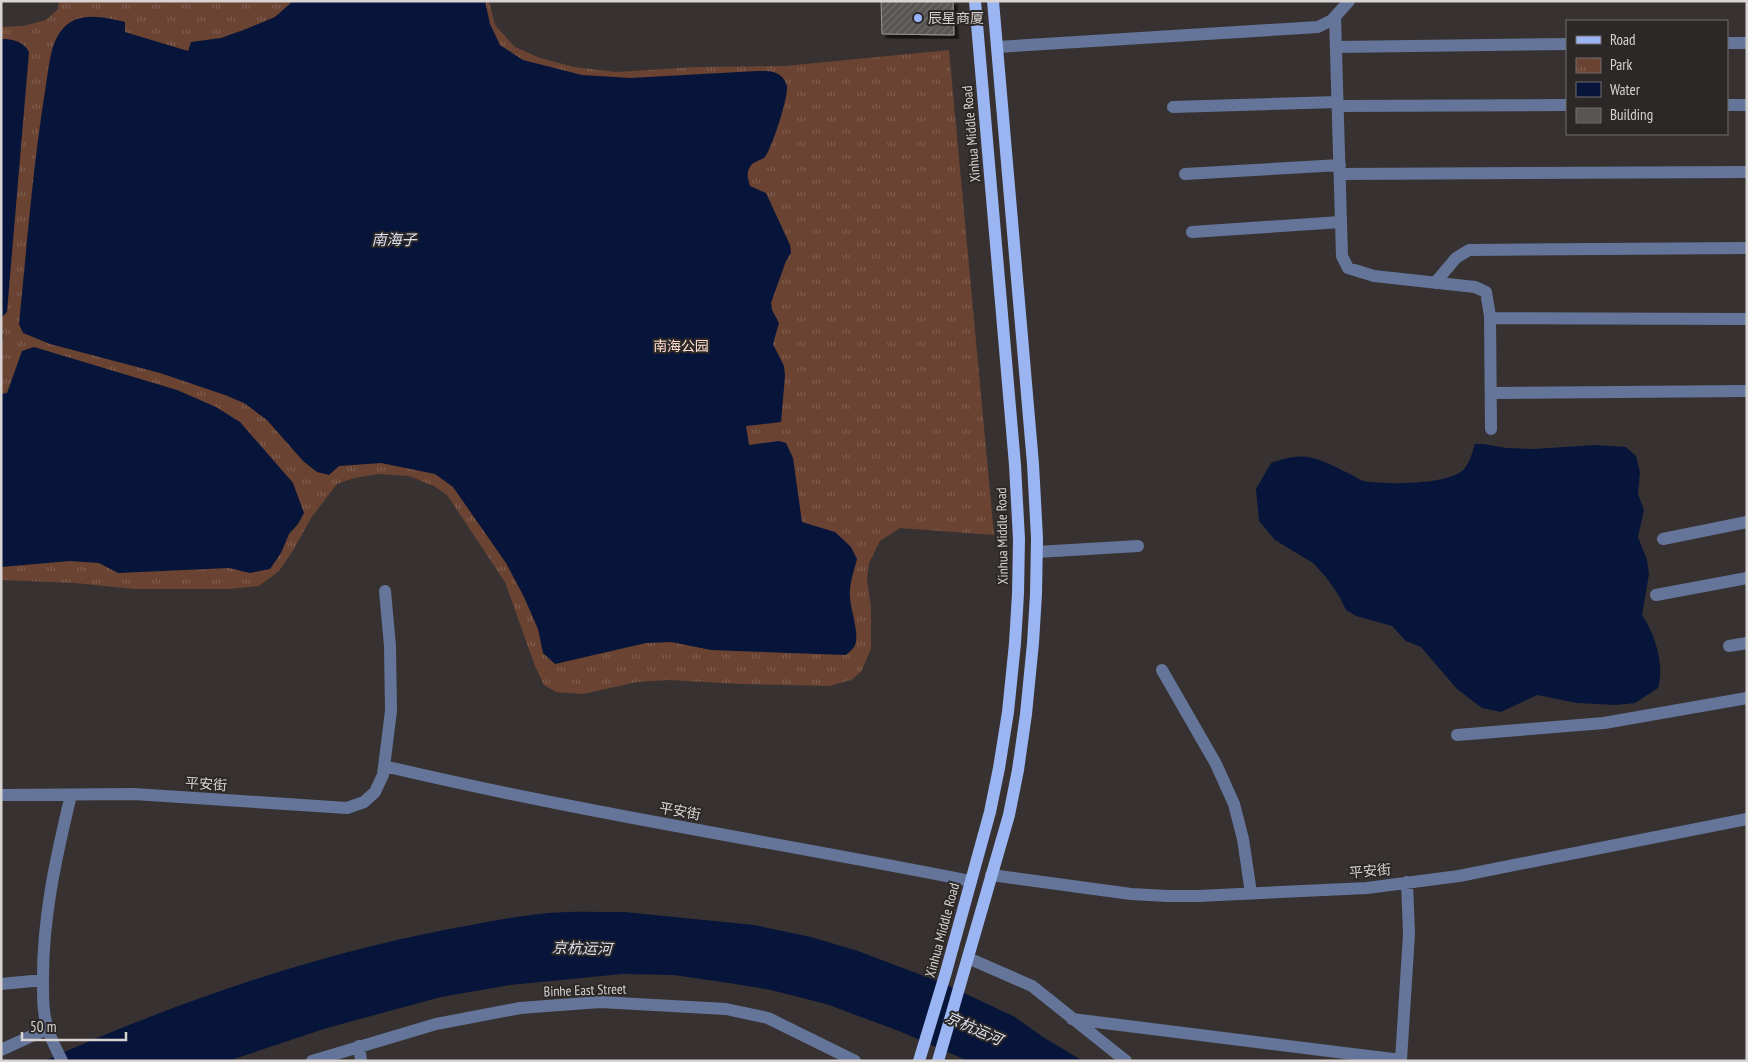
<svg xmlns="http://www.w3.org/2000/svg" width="1748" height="1062" viewBox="0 0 1748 1062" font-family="'PT Sans Narrow','Noto Sans SC',sans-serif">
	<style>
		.park { fill: url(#park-tufts) }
		.water { fill: #08153a }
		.building { fill: url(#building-hatch); stroke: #9c9794; filter: url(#shadow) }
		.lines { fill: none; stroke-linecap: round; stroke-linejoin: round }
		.minor { stroke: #647599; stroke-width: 12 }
		.major { stroke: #9ab5f1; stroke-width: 12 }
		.poi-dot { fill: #96b6fd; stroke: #2c2827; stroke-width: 2 }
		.labels { text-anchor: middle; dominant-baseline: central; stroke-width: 4; stroke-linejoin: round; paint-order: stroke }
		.poi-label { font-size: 14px; fill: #d7d4d3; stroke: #2c2827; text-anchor: start }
		.street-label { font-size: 14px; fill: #d7d4d3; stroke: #2c2827 }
		.park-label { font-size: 14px; fill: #feddce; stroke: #2c2827 }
		.water-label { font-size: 15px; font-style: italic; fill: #dce2f1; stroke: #2c2827 }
	</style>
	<defs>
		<pattern id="park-tufts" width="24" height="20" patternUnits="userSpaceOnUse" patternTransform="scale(1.25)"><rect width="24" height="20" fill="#6a4332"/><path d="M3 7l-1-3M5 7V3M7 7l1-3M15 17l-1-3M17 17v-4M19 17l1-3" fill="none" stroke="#7f5d4f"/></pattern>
		<pattern id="building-hatch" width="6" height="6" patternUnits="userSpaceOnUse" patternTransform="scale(1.25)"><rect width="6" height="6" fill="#595553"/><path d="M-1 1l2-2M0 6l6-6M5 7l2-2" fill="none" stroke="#706d6b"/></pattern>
		<filter id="shadow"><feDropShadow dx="4" dy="4" stdDeviation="1" flood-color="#0009"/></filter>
	</defs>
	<rect width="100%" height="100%" fill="#373231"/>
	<!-- park -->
	<path class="park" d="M 59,1 L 489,1 L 495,25 L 515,47 L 540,58 L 574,67 L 616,72 L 696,67 L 785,66 L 949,50 L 994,535 L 900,528 L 880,541 L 869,563 L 867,580 L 871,607 L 871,649 L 861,672 L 851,680 L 829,686 L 741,684 L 668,680 L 637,682 L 583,694 L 556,692 L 544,685 L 535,666 L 505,582 L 447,495 L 434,486 L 409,476 L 379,474 L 354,478 L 337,484 L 311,518 L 294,549 L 279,571 L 259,586 L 229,589 L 135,589 L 75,583 L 1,580 L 1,347 L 4,335 L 1,333 L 1,27 L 23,26 L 46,20 L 58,9 Z"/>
	<!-- water -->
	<path class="water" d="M 293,1 L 485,1 L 490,24 L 500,45 L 523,60 L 582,75 L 630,78 L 757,71 C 766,71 775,70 782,77 C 784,79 787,84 787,87 C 788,99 772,147 765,157 C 761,161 753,161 750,167 C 746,173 748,179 750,186 L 766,193 L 790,245 L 791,253 L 786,261 L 771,303 L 772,310 L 779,323 L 773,344 L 784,366 L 785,376 L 781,422 L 746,426 L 749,445 L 779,441 L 786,443 L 793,458 L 802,522 L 835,532 L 851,547 L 857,559 C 854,571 849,584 850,597 C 850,609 861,636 854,647 C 852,650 848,653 846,655 L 711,650 L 671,642 L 646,643 L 555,664 L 543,653 L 538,629 L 524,597 L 506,563 L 453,487 L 435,474 L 381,463 L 339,466 L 329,475 L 317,472 L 303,461 L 267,420 L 244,403 L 225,395 L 160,373 L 50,344 L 23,333 L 19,324 C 27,245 33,164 46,85 C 49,68 50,45 61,31 C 76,10 104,17 125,22 L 125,32 L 188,51 L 191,42 L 221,38 L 246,29 L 275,17 Z
		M 1,39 C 13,39 23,41 29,52 L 7,312 L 1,318 Z
		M 34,347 L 177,390 L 216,407 L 240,422 L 293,483 L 304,513 L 298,524 L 289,534 L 281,553 L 270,569 L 250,573 L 229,568 L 118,573 L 99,563 L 70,561 L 1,567 L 1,394 L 7,393 L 22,351 Z
		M 1475,444 L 1483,444 L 1507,448 L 1534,449 L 1595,445 L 1626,447 L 1636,456 L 1640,472 L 1638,494 L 1644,510 L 1638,537 L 1647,560 L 1649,574 L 1642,615 C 1655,634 1665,665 1658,688 L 1635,703 L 1616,705 L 1577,703 L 1537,695 L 1501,712 L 1482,708 L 1457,689 L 1421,647 L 1406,641 L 1392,626 L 1356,616 L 1346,610 L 1339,596 L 1326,577 L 1313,563 L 1275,540 L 1259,521 L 1256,489 L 1271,463 C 1284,459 1297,454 1312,458 C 1325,461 1338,468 1350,474 C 1355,476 1359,480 1364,481 C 1384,485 1451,485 1464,469 C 1470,462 1472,453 1475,444 Z
		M 624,912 L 754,925 L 811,937 L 858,951 L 945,984 L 1015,1017 L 1043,1037 L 1083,1061 L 968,1061 L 899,1031 L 826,1004 L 771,990 L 729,983 L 674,975 L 622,974 L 510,985 L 441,997 L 327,1028 L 228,1061 L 44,1061 C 172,1004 306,957 444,930 C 478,924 514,916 549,913 C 573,911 599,912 624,912 Z"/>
	<!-- building -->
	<path class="building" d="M 881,1 L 953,1 L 954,35 L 882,34 Z"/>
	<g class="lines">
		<!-- minor -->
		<path class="minor" d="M 1335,17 L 1342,256 L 1348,268 L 1374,276 L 1475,287 L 1486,292 L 1490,316 L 1491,429
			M 1727,43 L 1747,43
			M 997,47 L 1318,27 L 1332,20 L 1349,1
			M 1336,47 L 1567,44
			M 1727,105 L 1747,105
			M 1338,106 L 1567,105
			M 1173,107 L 1337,102
			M 1185,174 L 1340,165
			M 1340,174 L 1747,172
			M 1192,232 L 1341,222
			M 1435,283 L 1456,258 L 1469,250 L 1747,248
			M 1490,318 L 1747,319
			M 1491,393 L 1747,391
			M 1663,539 L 1747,522
			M 1037,552 L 1138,546
			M 1656,595 L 1747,578
			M 1729,646 L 1747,643
			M 1162,670 L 1216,764 L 1234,804 L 1243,839 L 1251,893
			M 1457,735 L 1604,723 L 1747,698
			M 384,766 C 578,812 775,842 971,881
			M 1,795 L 134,794 L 347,808 L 364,802 L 375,792 L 383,775 L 391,711 L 390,646 L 385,591
			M 991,875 L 1131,894 L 1167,896 L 1198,896 L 1367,888 L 1459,876 L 1747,819
			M 968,958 L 1032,986 L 1126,1061
			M 1,984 L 43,980
			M 1072,1019 L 1401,1060 L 1409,934 L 1407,882
			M 359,1046 L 361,1061
			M 1,1050 L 47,1029
			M 62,1061 C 57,1050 51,1040 48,1029 C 43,1015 43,999 43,984 C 42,920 56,857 71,795
			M 312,1061 L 436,1024 L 520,1008 L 600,1002 L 726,1009 L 768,1018 L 855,1061"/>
		<!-- major -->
		<path class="major" d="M 919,1061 L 946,972 L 990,812 L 999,768 L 1008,712 L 1015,643 L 1018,594 L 1019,539 L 1015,465 L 975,1
			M 938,1061 L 1009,815 L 1018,770 L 1026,714 L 1033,643 L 1036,594 L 1037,538 L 1033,464 L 993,1"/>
	</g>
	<!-- markers -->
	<circle class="poi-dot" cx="918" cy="18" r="5"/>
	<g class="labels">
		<!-- poi labels -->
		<g class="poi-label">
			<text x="928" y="18">辰星商厦</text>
		</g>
		<!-- street labels -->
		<g class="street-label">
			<text transform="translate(971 134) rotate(-95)">Xinhua Middle Road</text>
			<text transform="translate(1002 536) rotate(-91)">Xinhua Middle Road</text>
			<text transform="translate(206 784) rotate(4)">平安街</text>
			<text transform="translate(680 811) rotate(10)">平安街</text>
			<text transform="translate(1370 871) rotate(-5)">平安街</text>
			<text transform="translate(942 930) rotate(-75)">Xinhua Middle Road</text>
			<text transform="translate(585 990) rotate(-2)">Binhe East Street</text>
		</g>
		<!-- park labels -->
		<g class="park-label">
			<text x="681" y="346">南海公园</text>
		</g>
		<!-- water labels -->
		<g class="water-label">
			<text x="394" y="239">南海子</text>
			<text transform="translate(582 948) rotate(2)">京杭运河</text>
			<text transform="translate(974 1028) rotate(24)">京杭运河</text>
		</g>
	</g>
	<!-- border -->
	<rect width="1748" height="1062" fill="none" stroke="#d7d4d3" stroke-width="5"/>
	<!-- legend -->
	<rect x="1566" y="20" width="162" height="115" fill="#2c2827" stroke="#706d6c"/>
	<rect x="1576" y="36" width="25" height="8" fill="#9ab5f1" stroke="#706d6c"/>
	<text x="1610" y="45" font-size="15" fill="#d7d4d3">Road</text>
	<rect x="1576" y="58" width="25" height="15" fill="url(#park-tufts)" stroke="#706d6c"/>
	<text x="1610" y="70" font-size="15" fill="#d7d4d3">Park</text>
	<rect x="1576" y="82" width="25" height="15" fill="#08153a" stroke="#706d6c"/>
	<text x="1610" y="95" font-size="15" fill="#d7d4d3">Water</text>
	<rect x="1576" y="108" width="25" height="15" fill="#595553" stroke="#706d6c"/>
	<text x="1610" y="120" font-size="15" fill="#d7d4d3">Building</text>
	<!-- scale -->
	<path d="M22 1032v8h104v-8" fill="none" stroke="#d7d4d3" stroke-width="2.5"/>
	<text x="30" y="1032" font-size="15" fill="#d7d4d3" stroke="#2c2827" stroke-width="4" paint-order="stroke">50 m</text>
</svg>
